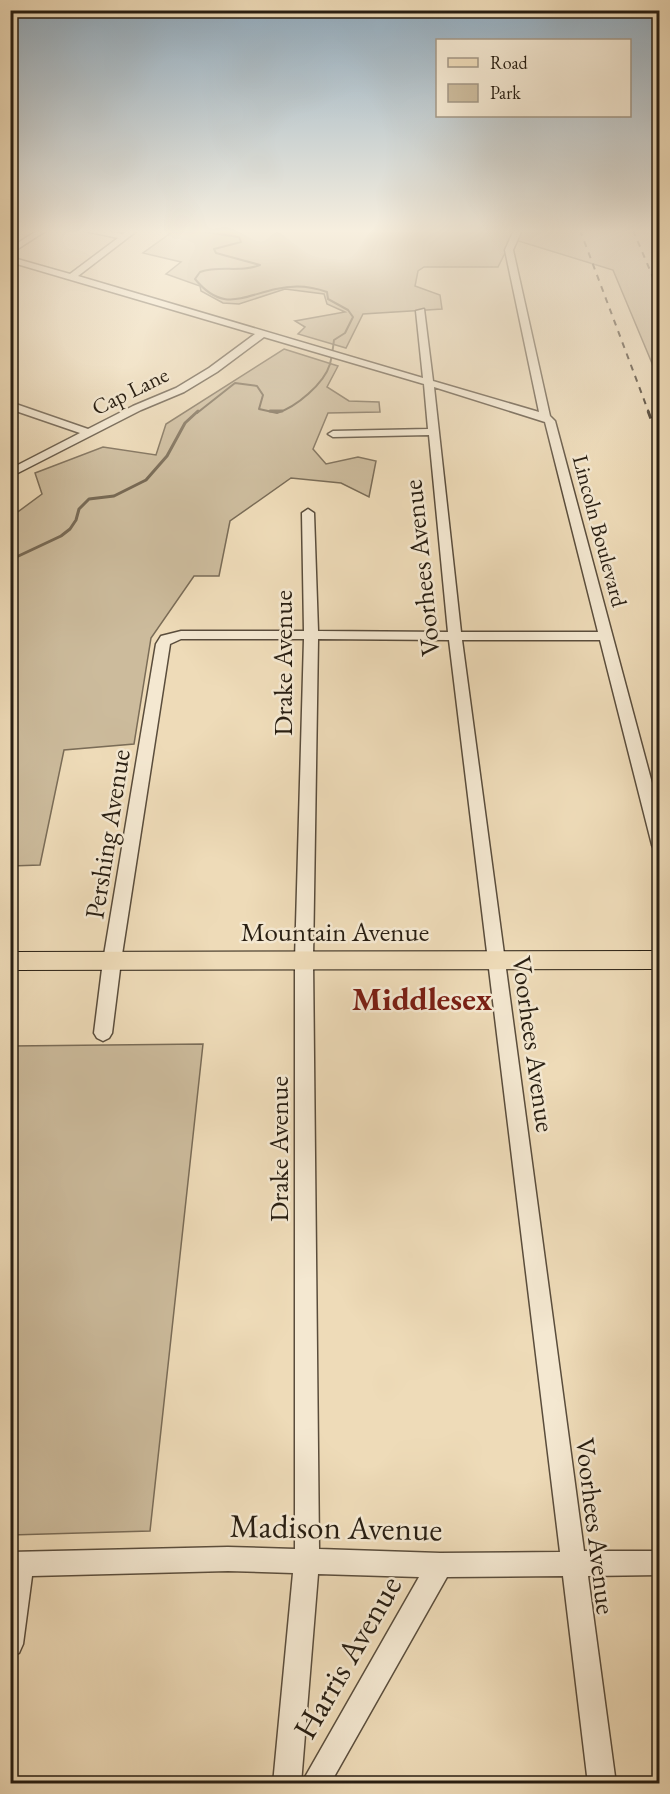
<svg xmlns="http://www.w3.org/2000/svg" width="670" height="1794" viewBox="0 0 670 1794" font-family="'EB Garamond',serif">
	<style>
		.green { fill: #ccbb9c; stroke: #7a6c57; stroke-width: 1.5 }
		.lines { fill: none; stroke-linecap: round; stroke-linejoin: round }
		.stream-far1 { stroke: #776954; stroke-width: 2 }
		.stream { stroke: #776954; stroke-width: 3 }
		.minor-casing { stroke: #5a4d3c; stroke-width: 3 }
		.major-casing { stroke: #281e12; stroke-width: 2 }
		.minor { fill: #f4e8d1; fill-rule: evenodd }
		.major { fill: #eedbb8; fill-rule: evenodd }
		.rail-far1 { stroke: #281e12; stroke-width: 2; stroke-dasharray: 6 6; stroke-linecap: butt }
		.rail { stroke: #281e12; stroke-width: 3; stroke-dasharray: 8 8; stroke-linecap: butt }
		.labels { text-anchor: middle; dominant-baseline: central; stroke-width: 5; stroke-linejoin: round; paint-order: stroke }
		.far-street-label { font-size: 22px; fill: #281e12; stroke: #f4e8d1 }
		.street-label { font-size: 27px; fill: #281e12; stroke: #f4e8d1 }
		.district-label { font-size: 33px; font-weight: bold; fill: #7a1f14; stroke: #f4e8d1 }
		.near-street-label { font-size: 33px; fill: #281e12; stroke: #f4e8d1 }
	</style>
	<rect width="100%" height="100%" fill="#eedbb8"/>
	<filter id="stains"><feTurbulence type="fractalNoise" baseFrequency=".00333" numOctaves="4"/><feColorMatrix values="0 0 0 0 .2 0 0 0 0 .09 0 0 0 0 .02 0 0 0 .5 -.17"/></filter>
	<radialGradient id="worn" r=".72"><stop offset=".6" stop-color="#630" stop-opacity="0"/><stop offset="1" stop-color="#630" stop-opacity=".3"/></radialGradient>
	<!-- green -->
	<path class="green" d="M 175,230 L 659,230 L 659,380 L 613,270 L 512,239 L 498,267 L 424,267 L 418,271 L 415,286 L 440,295 L 442,309 L 363,314 L 346,348 L 298,334 L 305,327 L 295,321 L 345,312 L 327,304 L 324,294 L 285,289 L 239,304 L 223,303 L 201,291 L 200,286 L 166,274 L 181,262 L 143,253 Z
		M 284,349 L 338,366 L 327,387 L 349,401 L 379,402 L 380,412 L 328,413 L 313,449 L 326,464 L 358,457 L 376,461 L 369,497 L 341,483 L 291,478 L 230,521 L 219,576 L 194,576 L 151,638 L 134,744 L 64,750 L 40,865 L 11,866 L 11,517 L 42,494 L 35,473 L 103,447 L 156,455 L 166,424 Z
		M 203,1044 L 150,1531 L 11,1535 L 11,1046 Z"/>
	<g class="lines">
		<!-- stream-far1 -->
		<path class="stream-far1" d="M 192,230 L 239,237 L 241,242 L 214,249 L 216,253 L 260,265 C 240,273 220,265 200,272 L 195,279 C 222,312 241,297 276,289 C 292,285 311,286 327,292 L 328,299 L 348,310 L 353,317 L 345,333 L 334,340 C 333,348 332,356 330,364 C 324,384 296,407 277,413
			M 197,413 L 235,383 L 257,386 L 263,395 L 259,409 L 277,413"/>
		<!-- stream -->
		<path class="stream" d="M 270,411 L 282,411
			M 10,560 L 61,536 L 70,529 L 76,520 L 79,509 L 89,499 L 114,496 L 146,480 L 167,456 L 185,423 L 198,411"/>
		<!-- minor casing -->
		<g class="minor-casing">
			<path id="minor" d="M 38,230 L 47,230 L 10,254 L 10,248 Z
				M 81,230 L 97,230 L 123,234 L 129,230 L 138,230 L 78,276 L 423,378 L 416,311 L 424,309 L 433,381 L 539,412 L 505,250 L 514,230 L 522,230 L 513,250 L 550,416 L 555,421 L 660,813 L 660,851 L 654,849 L 652,845 L 600,640 L 462,640 L 584,1551 L 660,1551 L 660,1575 L 588,1576 L 616,1784 L 588,1784 L 563,1576 L 447,1577 L 330,1784 L 301,1784 L 419,1577 L 318,1574 L 301,1784 L 273,1784 L 293,1573 L 228,1571 L 32,1576 L 23,1644 L 19,1653 L 10,1657 L 10,1552 L 228,1547 L 295,1549 L 295,960 L 304,639 L 181,639 L 170,644 L 121,961 L 112,1033 L 109,1038 L 103,1041 L 97,1038 L 94,1033 L 103,961 L 156,644 L 161,636 L 181,631 L 304,631 L 302,513 L 308,509 L 314,513 L 318,631 L 448,632 L 429,435 L 333,437 L 328,434 L 333,431 L 428,429 L 424,384 L 264,337 L 217,372 L 184,392 L 141,410 L 10,477 L 10,469 L 80,433 L 10,409 L 10,402 L 88,429 L 133,406 L 176,388 L 209,368 L 255,334 L 10,262 L 10,257 L 70,274 L 118,238 ZM 434,387 L 545,422 L 598,632 L 461,632 ZM 318,639 L 449,640 L 560,1552 L 440,1553 L 319,1549 L 313,960 Z"/>
		</g>
		<!-- major casing -->
		<g class="major-casing">
			<path id="major" d="M 660,951 L 660,969 L 10,970 L 10,952 Z"/>
		</g>
		<!-- minor -->
		<use href="#minor" class="minor"/>
		<!-- major -->
		<use href="#major" class="major"/>
		<!-- rail-far1 -->
		<path class="rail-far1" d="M 580,230 L 649,413
			M 633,230 L 660,294"/>
		<!-- rail -->
		<path class="rail" d="M 648,411 L 660,443"/>
	</g>
	<!-- sky -->
	<linearGradient id="sky" x2="0" y2="1"><stop stop-color="#8faabe"/><stop offset="0.48" stop-color="#f7efdf"/><stop offset="1" stop-color="#f7efdf" stop-opacity="0"/></linearGradient>
	<rect width="670" height="481" fill="url(#sky)"/>
	<g class="labels">
		<!-- far-street labels -->
		<g class="far-street-label">
			<text transform="translate(130 391) rotate(-26)">Cap Lane</text>
			<text transform="translate(600 531) rotate(75)">Lincoln Boulevard</text>
		</g>
		<!-- street labels -->
		<g class="street-label">
			<text transform="translate(421 568) rotate(-96)">Voorhees Avenue</text>
			<text transform="translate(282 663) rotate(-90)">Drake Avenue</text>
			<text transform="translate(107 834) rotate(-81)">Pershing Avenue</text>
			<text x="335" y="931">Mountain Avenue</text>
			<text transform="translate(534 1044) rotate(82)">Voorhees Avenue</text>
			<text transform="translate(278 1149) rotate(-90)">Drake Avenue</text>
			<text transform="translate(596 1526) rotate(83)">Voorhees Avenue</text>
		</g>
		<!-- district labels -->
		<g class="district-label">
			<text x="422" y="998">Middlesex</text>
		</g>
		<!-- near-street labels -->
		<g class="near-street-label">
			<text transform="translate(336 1527) rotate(1)">Madison Avenue</text>
			<text transform="translate(347 1657) rotate(-60)">Harris Avenue</text>
		</g>
	</g>
	<!-- margin -->
	<rect width="670" height="1794" fill="none" stroke="#eedbb8" stroke-width="36"/>
	<rect x="12" y="12" width="646" height="1770" fill="none" stroke="#281e12" stroke-width="3"/>
	<rect x="18" y="18" width="634" height="1758" fill="none" stroke="#281e12" stroke-width="1.5"/>
	<!-- legend -->
	<rect x="436" y="39" width="195" height="78" fill="#f4e8d1" stroke="#a29785" stroke-width="1.5"/>
	<rect x="448" y="58" width="30" height="9" fill="#eedbb8" stroke="#a29785" stroke-width="1.5"/>
	<text x="490" y="69" font-size="18" fill="#281e12">Road</text>
	<rect x="448" y="84" width="30" height="18" fill="#ccbb9c" stroke="#a29785" stroke-width="1.5"/>
	<text x="490" y="99" font-size="18" fill="#281e12">Park</text>
	<rect width="100%" height="100%" filter="url(#stains)"/>
	<rect width="100%" height="100%" fill="url(#worn)"/>
</svg>
